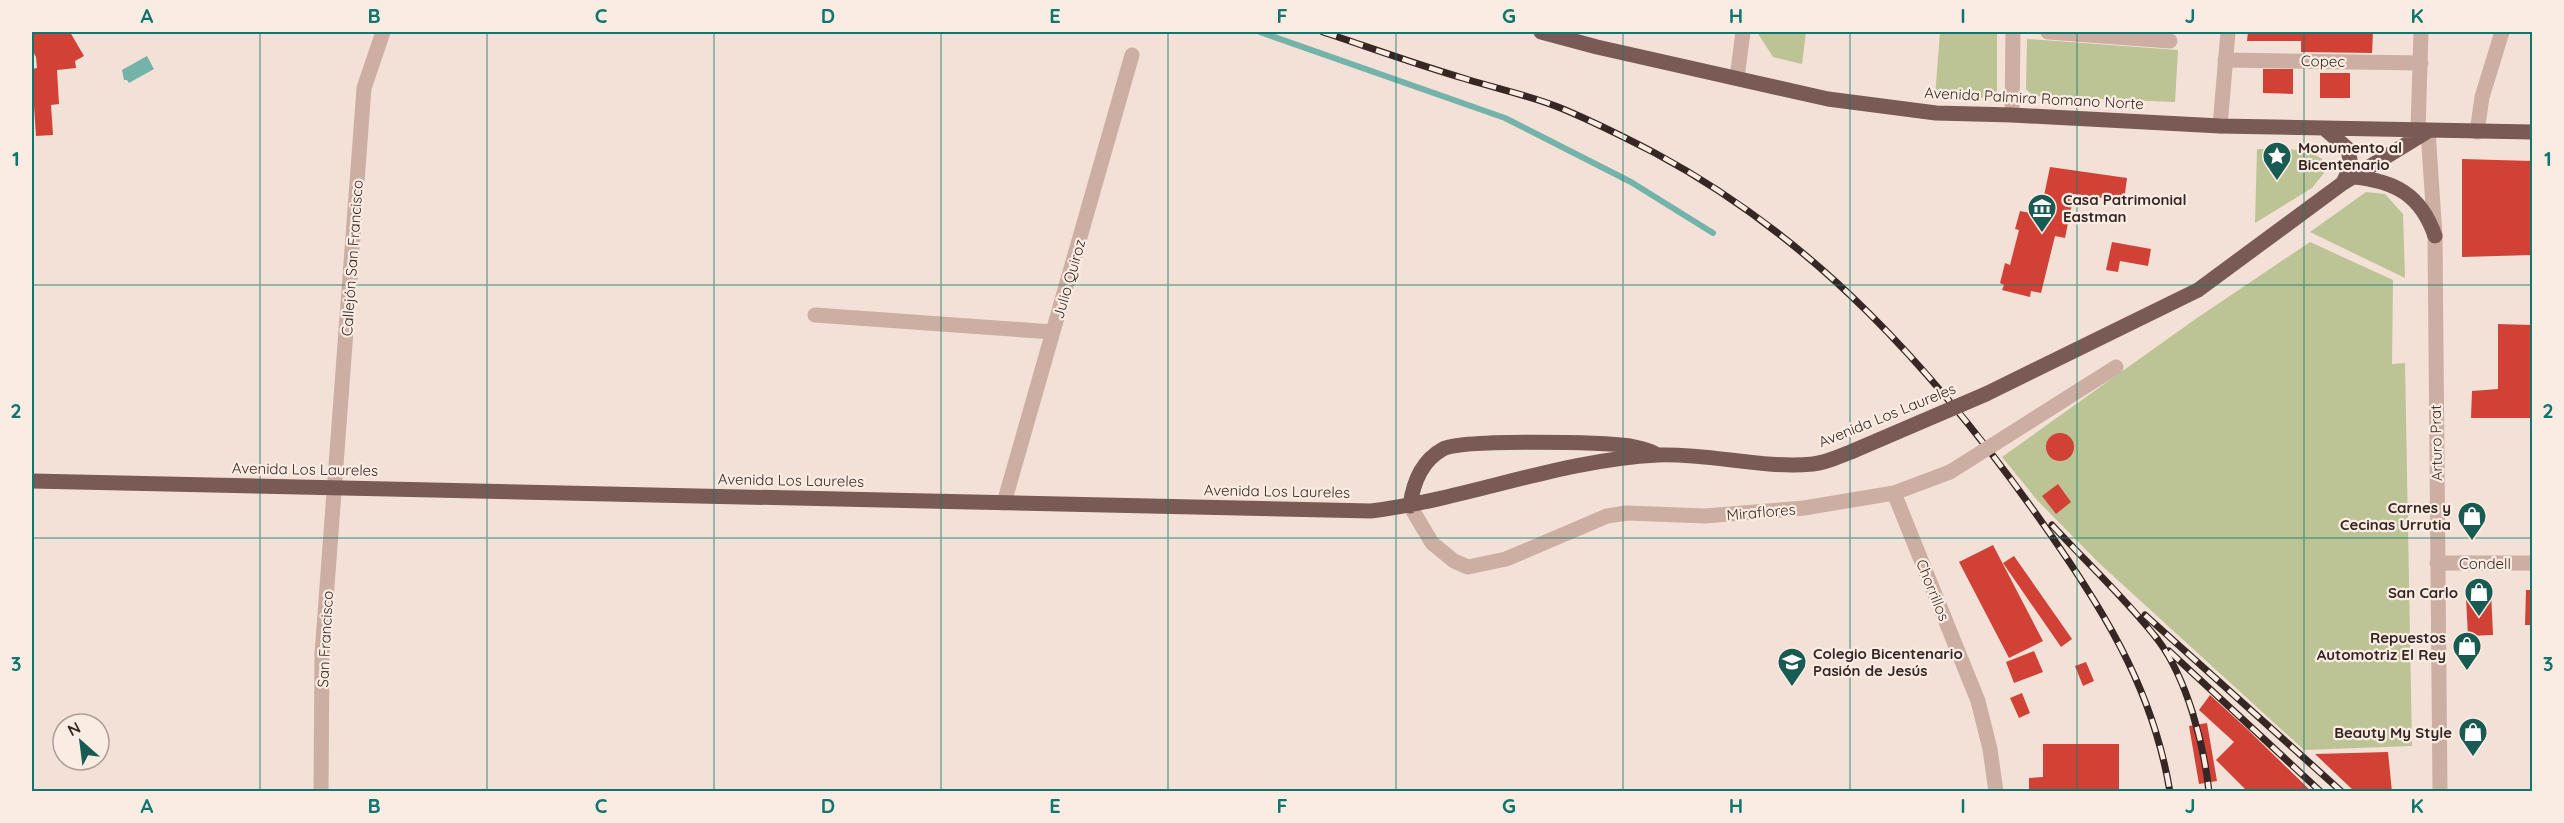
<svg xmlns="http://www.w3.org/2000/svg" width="2564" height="823" viewBox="0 0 2564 823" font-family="Quicksand,sans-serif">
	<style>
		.green { fill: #bcc395 }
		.water { fill: #73b3aa }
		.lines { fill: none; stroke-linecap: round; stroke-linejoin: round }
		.stream { stroke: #73b3aa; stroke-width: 6 }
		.building { fill: #d24136 }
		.minor { stroke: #ccaea2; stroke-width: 15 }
		.major { stroke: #795a54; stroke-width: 15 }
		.rail-casing { stroke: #362725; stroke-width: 7 }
		.rail { stroke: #fbece3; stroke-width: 4.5; stroke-dasharray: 14; stroke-linecap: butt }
		.minor-bridge { stroke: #ccaea2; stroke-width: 15 }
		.major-bridge { stroke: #795a54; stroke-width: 15 }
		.grid { fill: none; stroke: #0f766e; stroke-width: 1.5; stroke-opacity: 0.55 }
		.labels { text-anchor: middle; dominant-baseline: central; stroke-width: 4.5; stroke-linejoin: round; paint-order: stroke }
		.street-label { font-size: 15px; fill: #362725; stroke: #fbece3 }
		.poi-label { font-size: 15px; font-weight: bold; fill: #362725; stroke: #fbece3; text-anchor: end }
		.neatline { fill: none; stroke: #0f766e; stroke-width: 2 }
		.grid-label { font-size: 20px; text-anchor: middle; font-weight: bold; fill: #0f766e }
	</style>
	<rect width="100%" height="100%" fill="#f3e1d7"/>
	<!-- green -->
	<path class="green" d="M 1757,32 L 1806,32 L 1802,64 L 1773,57 Z
		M 1940,32 L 1997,32 L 1997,98 L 1935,97 Z
		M 2027,39 L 2178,50 L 2175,102 L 2033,96 L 2026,89 Z
		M 2257,149 L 2307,150 L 2322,159 L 2324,173 L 2312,188 L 2255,223 Z
		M 2366,192 L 2385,194 L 2403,214 L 2405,278 L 2310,232 Z
		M 2310,242 L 2393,280 L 2392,364 L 2405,363 L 2412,746 L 2304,750 L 2099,563 L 2037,500 L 2002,457 L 2197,318 Z"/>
	<!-- water -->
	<path class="water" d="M 147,56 L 154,69 L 129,83 L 127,80 L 124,80 L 122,70 Z"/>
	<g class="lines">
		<!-- stream -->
		<path class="stream" d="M 1260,32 L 1505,118 L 1631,182 L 1713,233"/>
	</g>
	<!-- building -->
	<path class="building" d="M 32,32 L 70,32 L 84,56 L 75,61 L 76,68 L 57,70 L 59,104 L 51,105 L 53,135 L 36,136 L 34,106 L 32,106 L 32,69 L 37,68 L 36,57 L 32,50 Z
		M 2248,32 L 2373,32 L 2372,53 L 2301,52 L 2301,41 L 2247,41 Z
		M 2263,69 L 2293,69 L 2293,94 L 2263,93 Z
		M 2320,73 L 2350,73 L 2350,98 L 2320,98 Z
		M 2462,159 L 2532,161 L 2532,255 L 2462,257 Z
		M 2050,167 L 2127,178 L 2124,201 L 2074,194 L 2065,238 L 2055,236 L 2041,293 L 2031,291 L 2030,297 L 2002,290 L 2004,285 L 2000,283 L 2005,263 L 2010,265 L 2019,230 L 2015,229 L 2020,211 L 2040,215 Z
		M 2112,242 L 2151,249 L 2148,266 L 2120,261 L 2118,272 L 2106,270 Z
		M 2498,324 L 2532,325 L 2532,418 L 2471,418 L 2472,391 L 2498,389 Z
		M2046 447a14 14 0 1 1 28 0a14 14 0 1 1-28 0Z
		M 2058,484 L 2071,502 L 2056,514 L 2042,496 Z
		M 1993,545 L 2043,641 L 2009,658 L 1959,562 Z
		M 2014,556 L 2072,639 L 2061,647 L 2003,563 Z
		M 2526,590 L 2532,590 L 2532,625 L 2525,625 Z
		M 2491,592 L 2493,635 L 2468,636 L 2466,598 L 2472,593 Z
		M 2034,651 L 2043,672 L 2014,683 L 2006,662 Z
		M 2086,662 L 2094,681 L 2083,686 L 2075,666 Z
		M 2022,693 L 2030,713 L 2019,718 L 2010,698 Z
		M 2210,695 L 2247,729 L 2312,792 L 2248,792 L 2216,760 L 2234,742 L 2199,710 Z
		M 2207,723 L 2217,781 L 2199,784 L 2189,726 Z
		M 2043,744 L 2119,744 L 2119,792 L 2029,792 L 2029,778 L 2043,777 Z
		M 2388,752 L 2392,792 L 2355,792 L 2315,754 Z"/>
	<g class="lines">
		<!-- minor -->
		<path class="minor" d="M 2048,32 L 2170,41
			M 2225,60 L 2421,63
			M 1737,78 L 1743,32
			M 2012,115 L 2013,32
			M 2220,126 L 2228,32
			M 2418,131 L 2421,32
			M 2428,131 L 2435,236 L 2440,792
			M 2477,132 L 2482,97 L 2502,32
			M 815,315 L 1053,332
			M 2007,436 L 2116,367
			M 1894,493 L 1978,701 L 1990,749 L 1996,792
			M 1004,503 L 1132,55
			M 1410,506 L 1432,543 L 1454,561 L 1468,567 L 1506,559 L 1607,516 L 1627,513 L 1705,516 L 1804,508 L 1894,493 L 1950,472
			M 2437,563 L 2532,563
			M 321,792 L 322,654 L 364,88 L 383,32"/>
		<!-- major -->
		<path class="major" d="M 1541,32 L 1597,47 L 1828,99 L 1936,113 L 2012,115 L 2220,126 L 2532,132
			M 2325,129 L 2348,149 L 2351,165 L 2343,183
			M 2354,177 C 2395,181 2421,195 2435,236
			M 1986,394 L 2198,290 L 2343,183 L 2428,131
			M 32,481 L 1371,511 C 1467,499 1559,460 1658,455 C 1710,453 1762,469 1813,464 C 1826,463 1840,456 1853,451
			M 1410,506 C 1413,483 1421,461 1443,449 C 1461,439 1604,442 1630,446 C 1640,448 1648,449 1656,454"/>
		<!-- rail casing -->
		<g class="rail-casing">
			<path id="rail" d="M 1323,32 C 1371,48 1418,65 1466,79 C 1498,89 1532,96 1563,109 C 1594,122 1626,138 1655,153 C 1817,240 1934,370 2039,518 C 2100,605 2152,684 2170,792
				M 2052,525 C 2087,563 2126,599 2158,640 C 2187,679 2204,744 2209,792
				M 2145,615 L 2342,792
				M 2169,651 L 2321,792"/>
		</g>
		<!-- rail -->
		<use href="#rail" class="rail"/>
		<!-- minor-bridge -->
		<path class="minor-bridge" d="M 1950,472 L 2007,436"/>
		<!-- major-bridge -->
		<path class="major-bridge" d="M 1853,451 L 1986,394"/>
	</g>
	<!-- grid -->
	<path class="grid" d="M 260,32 L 260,792M 487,32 L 487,792M 714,32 L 714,792M 941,32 L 941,792M 1168,32 L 1168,792M 1396,32 L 1396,792M 1623,32 L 1623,792M 1850,32 L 1850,792M 2077,32 L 2077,792M 2304,32 L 2304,792M 32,285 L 2532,285M 32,538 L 2532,538"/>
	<!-- icons -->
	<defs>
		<g id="sight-pin" transform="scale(1.5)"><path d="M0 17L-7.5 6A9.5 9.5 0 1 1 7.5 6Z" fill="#175b53" stroke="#fbece3"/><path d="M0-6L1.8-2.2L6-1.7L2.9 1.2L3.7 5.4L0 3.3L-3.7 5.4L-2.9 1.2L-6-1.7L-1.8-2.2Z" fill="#fff"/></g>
		<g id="museum-pin" transform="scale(1.5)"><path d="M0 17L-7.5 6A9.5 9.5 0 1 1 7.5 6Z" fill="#175b53" stroke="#fbece3"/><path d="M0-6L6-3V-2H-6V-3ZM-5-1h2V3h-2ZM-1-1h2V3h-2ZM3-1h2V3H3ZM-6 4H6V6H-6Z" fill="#fff"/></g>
		<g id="shop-pin" transform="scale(1.5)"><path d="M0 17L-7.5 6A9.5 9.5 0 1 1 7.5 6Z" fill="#175b53" stroke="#fbece3"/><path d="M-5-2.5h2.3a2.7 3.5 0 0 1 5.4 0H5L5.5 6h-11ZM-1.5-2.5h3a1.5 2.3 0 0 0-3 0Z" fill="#fff"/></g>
		<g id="school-pin" transform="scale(1.5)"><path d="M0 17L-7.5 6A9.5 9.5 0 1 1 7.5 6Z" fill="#175b53" stroke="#fbece3"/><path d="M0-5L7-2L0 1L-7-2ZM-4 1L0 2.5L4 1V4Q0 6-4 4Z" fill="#fff"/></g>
	</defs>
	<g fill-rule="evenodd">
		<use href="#sight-pin" x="2277" y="156"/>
		<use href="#museum-pin" x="2042" y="208"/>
		<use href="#shop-pin" x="2472" y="516"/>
		<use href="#shop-pin" x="2479" y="592"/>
		<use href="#shop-pin" x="2467" y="646"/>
		<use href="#school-pin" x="1792" y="662"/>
		<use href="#shop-pin" x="2473" y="732"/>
	</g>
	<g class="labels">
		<!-- street labels -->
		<g class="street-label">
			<text transform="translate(2323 61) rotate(1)">Copec</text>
			<text transform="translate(2034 98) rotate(3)">Avenida Palmira Romano Norte</text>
			<text transform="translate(352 258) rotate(-86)">Callejón San Francisco</text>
			<text transform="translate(1069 279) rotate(-74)">Julio Quiroz</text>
			<text transform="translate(1887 415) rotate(-22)">Avenida Los Laureles</text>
			<text transform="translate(2436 443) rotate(-91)">Arturo Prat</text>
			<text transform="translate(305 469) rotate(1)">Avenida Los Laureles</text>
			<text transform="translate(791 480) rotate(1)">Avenida Los Laureles</text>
			<text transform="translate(1277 491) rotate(1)">Avenida Los Laureles</text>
			<text transform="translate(1761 512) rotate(-5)">Miraflores</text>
			<text x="2485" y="563">Condell</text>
			<text transform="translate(1933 590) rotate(68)">Chorrillos</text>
			<text transform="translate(325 639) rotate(-87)">San Francisco</text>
		</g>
		<!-- poi labels -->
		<g class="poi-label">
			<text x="2298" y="147" text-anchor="start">Monumento al<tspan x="2298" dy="17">Bicentenario</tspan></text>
			<text x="2063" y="199" text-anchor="start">Casa Patrimonial<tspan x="2063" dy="17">Eastman</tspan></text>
			<text x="2451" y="507">Carnes y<tspan x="2451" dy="17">Cecinas Urrutia</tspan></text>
			<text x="2458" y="592">San Carlo</text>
			<text x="2446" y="637">Repuestos<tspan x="2446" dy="17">Automotriz El Rey</tspan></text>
			<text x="1813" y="653" text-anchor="start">Colegio Bicentenario<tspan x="1813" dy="17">Pasión de Jesús</tspan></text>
			<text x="2452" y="732">Beauty My Style</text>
		</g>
	</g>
	<!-- border -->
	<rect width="2564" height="823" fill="none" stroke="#fbece3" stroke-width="66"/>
	<!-- north arrow -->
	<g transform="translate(81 742) rotate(332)"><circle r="28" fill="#fbece3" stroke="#ac9d97" stroke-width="1.5"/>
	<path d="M0-4.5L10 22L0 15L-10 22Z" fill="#175b53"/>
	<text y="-9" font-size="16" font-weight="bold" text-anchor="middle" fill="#362725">N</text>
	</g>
	<rect x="33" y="33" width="2498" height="757" class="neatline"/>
	<g class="grid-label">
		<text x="147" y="23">A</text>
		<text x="374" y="23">B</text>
		<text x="601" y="23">C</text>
		<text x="828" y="23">D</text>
		<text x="1055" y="23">E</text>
		<text x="1282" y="23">F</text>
		<text x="1509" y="23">G</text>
		<text x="1736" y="23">H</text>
		<text x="1963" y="23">I</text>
		<text x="2190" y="23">J</text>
		<text x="2417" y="23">K</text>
		<text x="16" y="166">1</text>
		<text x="2548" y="166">1</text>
		<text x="16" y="418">2</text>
		<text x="2548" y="418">2</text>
		<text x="16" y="671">3</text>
		<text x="2548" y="671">3</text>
		<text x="147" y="813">A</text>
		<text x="374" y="813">B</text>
		<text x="601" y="813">C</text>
		<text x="828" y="813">D</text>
		<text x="1055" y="813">E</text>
		<text x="1282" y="813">F</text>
		<text x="1509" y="813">G</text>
		<text x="1736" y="813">H</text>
		<text x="1963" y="813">I</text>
		<text x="2190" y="813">J</text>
		<text x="2417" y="813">K</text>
	</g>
</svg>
